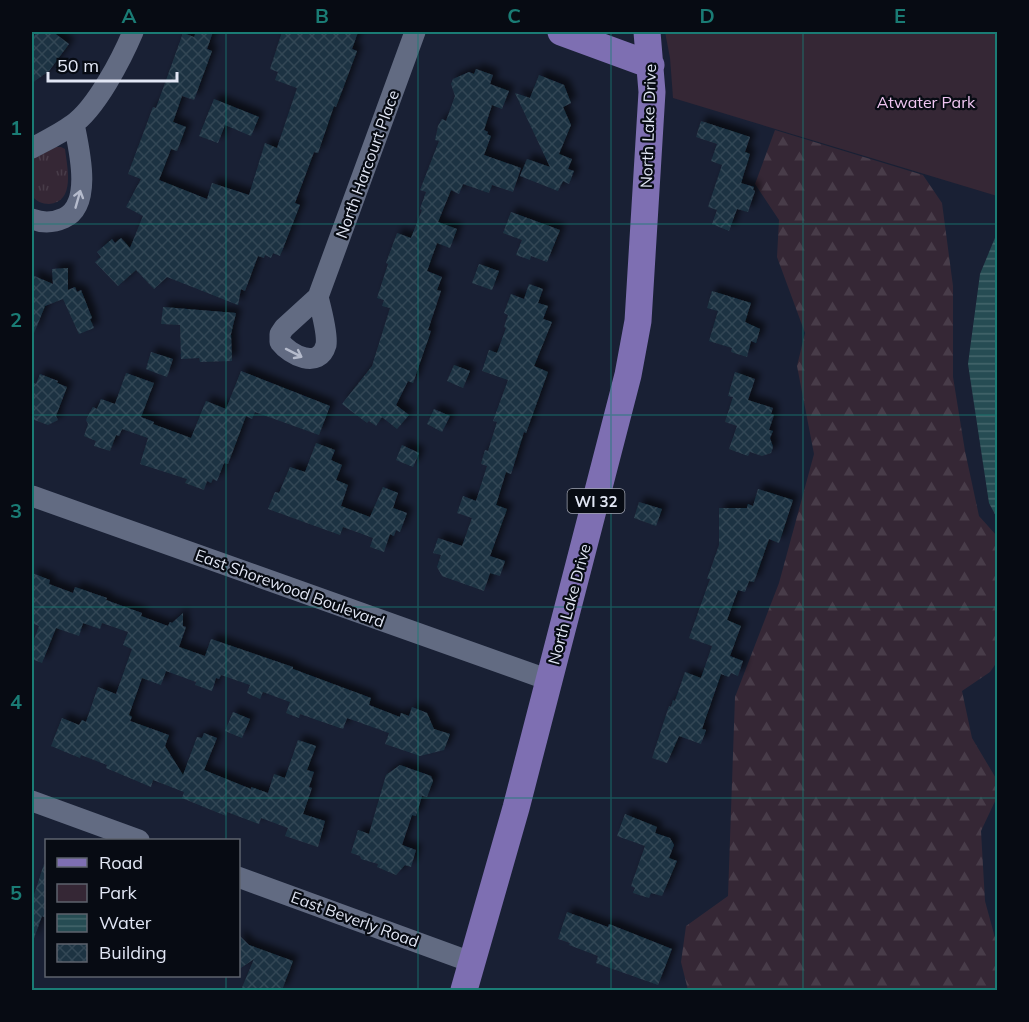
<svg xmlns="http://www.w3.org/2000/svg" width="1029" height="1022" viewBox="0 0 1029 1022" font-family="Mulish,sans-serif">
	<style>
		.grass { fill: url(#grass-tufts) }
		.forest { fill: url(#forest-firs) }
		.park { fill: #352735 }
		.water { fill: url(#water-rules) }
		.building { fill: url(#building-cross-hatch); filter: url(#shadow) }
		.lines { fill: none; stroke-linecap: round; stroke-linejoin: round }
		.minor { stroke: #626b82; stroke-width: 21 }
		.major { stroke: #7e6fb2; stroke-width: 27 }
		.oneway { stroke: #b5bbcc }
		.grid { fill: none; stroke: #1a7c75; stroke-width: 1.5; stroke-opacity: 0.55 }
		.labels { text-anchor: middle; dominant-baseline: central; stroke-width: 4.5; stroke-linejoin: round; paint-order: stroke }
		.shield { fill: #070b13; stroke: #a0a4b0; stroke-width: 1.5 }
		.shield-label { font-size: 15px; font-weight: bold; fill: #e1e6f4 }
		.park-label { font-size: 16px; fill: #efc5f1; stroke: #070b13 }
		.street-label { font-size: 16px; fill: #e1e6f4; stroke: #070b13 }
		.neatline { fill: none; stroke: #1a7c75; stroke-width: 2 }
		.grid-label { font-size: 20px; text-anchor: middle; font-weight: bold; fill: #1a7c75 }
	</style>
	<defs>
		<pattern id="grass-tufts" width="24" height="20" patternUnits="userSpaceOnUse" patternTransform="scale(1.5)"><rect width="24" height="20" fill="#352735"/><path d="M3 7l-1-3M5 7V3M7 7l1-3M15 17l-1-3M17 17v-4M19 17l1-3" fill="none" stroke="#483c49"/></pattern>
		<pattern id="forest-firs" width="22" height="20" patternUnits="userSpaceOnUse" patternTransform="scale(1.5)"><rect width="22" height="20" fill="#352735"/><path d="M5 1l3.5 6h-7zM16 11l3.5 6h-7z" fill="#483c49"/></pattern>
		<pattern id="water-rules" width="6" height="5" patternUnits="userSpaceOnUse" patternTransform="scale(1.5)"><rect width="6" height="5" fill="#264c53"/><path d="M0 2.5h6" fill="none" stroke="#45666c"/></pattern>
		<pattern id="building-cross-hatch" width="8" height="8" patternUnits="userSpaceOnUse" patternTransform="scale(1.5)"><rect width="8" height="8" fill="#1d3342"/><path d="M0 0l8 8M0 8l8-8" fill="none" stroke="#334755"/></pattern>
		<filter id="shadow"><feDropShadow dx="5.5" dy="-5.5" stdDeviation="3" flood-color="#0009"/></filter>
	</defs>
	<rect width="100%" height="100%" fill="#192034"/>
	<!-- grass -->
	<path class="grass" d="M 56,147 L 61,147 L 65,149 C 67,167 76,202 49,204 C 42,204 36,201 32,196 L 32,159 Z"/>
	<!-- forest -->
	<path class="forest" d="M 775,130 L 923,175 L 942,203 L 953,286 L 953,377 L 965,451 L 979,516 L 997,536 L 997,662 L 990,672 L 962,691 L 972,738 L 997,780 L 997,797 L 981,831 L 985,901 L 997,945 L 997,990 L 688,990 L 681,962 L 686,926 L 728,896 L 735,697 L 779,583 L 814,454 L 797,366 L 805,333 L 777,257 L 779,220 L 755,184 Z"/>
	<!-- park -->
	<path class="park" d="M 665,32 L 997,32 L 997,196 L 673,98 L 670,58 Z"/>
	<!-- water -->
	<path class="water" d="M 997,233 L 998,518 L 997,518 L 989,503 L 968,364 L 980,274 Z"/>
	<!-- building -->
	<path class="building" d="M 37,32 L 53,32 L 69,44 L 49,71 L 32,83 L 32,39 Z
		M 196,32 L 213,32 L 207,49 L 212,51 L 194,100 L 182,96 L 173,122 L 186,127 L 177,151 L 171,149 L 159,180 L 207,199 L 212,183 L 249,195 L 265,143 L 277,148 L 297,88 L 275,80 L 278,72 L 270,69 L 282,32 L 358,32 L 352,49 L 357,51 L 336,107 L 334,106 L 318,153 L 314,152 L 295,203 L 300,205 L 280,256 L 273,253 L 271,258 L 265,255 L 264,258 L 258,256 L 245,291 L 241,289 L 238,305 L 167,277 L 154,289 L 136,270 L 118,286 L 95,262 L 101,257 L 97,252 L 112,239 L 115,243 L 121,238 L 130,248 L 143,216 L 126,207 L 141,179 L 128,174 L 153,107 L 156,108 L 183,33 L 194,37 Z
		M 476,69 L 493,75 L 490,84 L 509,91 L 502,109 L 492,105 L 484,130 L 488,132 L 487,134 L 491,136 L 484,155 L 521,168 L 513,192 L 492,185 L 489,193 L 463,184 L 459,194 L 451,190 L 438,222 L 457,229 L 450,248 L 437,243 L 427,271 L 442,277 L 437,290 L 441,291 L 428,330 L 431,331 L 413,383 L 408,381 L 396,405 L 409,415 L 397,429 L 382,417 L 376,426 L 369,421 L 367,423 L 342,404 L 372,366 L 390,308 L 382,306 L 384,300 L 377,298 L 388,264 L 386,263 L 397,233 L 411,238 L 422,210 L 420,209 L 426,192 L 420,190 L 439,141 L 435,140 L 438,126 L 442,119 L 446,121 L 455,96 L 451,84 L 453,79 L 469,72 L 474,74 Z
		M 539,75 L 564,85 L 571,103 L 563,107 L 571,125 L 559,154 L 572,159 L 568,169 L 574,171 L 569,184 L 563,181 L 558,191 L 520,176 L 527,159 L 550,167 L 515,93 L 530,98 Z
		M 214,99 L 259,117 L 251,136 L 225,125 L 218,143 L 199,136 Z
		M 701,121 L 750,137 L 745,152 L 750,154 L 741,183 L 754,187 L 753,190 L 755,191 L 748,212 L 737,209 L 729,231 L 712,224 L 717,210 L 708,207 L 722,165 L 711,161 L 717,144 L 696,137 Z
		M 511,212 L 560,230 L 547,262 L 531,256 L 530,260 L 516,255 L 522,240 L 503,233 Z
		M 479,264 L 499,271 L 492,290 L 472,283 Z
		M 68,268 L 68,290 L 75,287 L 77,292 L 81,290 L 92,318 L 90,319 L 94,328 L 79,334 L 63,299 L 45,306 L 32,338 L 32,275 L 53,284 L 52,269 Z
		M 529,284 L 543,289 L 538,303 L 548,306 L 543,319 L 552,322 L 534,366 L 548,372 L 526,433 L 524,432 L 511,474 L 506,472 L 496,505 L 507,509 L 490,556 L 505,561 L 500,576 L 490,573 L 484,591 L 442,576 L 437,567 L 441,555 L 433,553 L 438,538 L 462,546 L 472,518 L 457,513 L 463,496 L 476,501 L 487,466 L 481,464 L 485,450 L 488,451 L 497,422 L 493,421 L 508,380 L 482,371 L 489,350 L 497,353 L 506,328 L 504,327 L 508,315 L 504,313 L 511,294 L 524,299 Z
		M 712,291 L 751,303 L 745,322 L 760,329 L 756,343 L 751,341 L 747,357 L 731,352 L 732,348 L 709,341 L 718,311 L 707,308 Z
		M 163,307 L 236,313 L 231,334 L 232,361 L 200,362 L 199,358 L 181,359 L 180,325 L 161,324 Z
		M 151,352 L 173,359 L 167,377 L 146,369 Z
		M 454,365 L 470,371 L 463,388 L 447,381 Z
		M 241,371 L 330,406 L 319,435 L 255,412 L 252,419 L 246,416 L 228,464 L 224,463 L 217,481 L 213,479 L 211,483 L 207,481 L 204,490 L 185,483 L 187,479 L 140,464 L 148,438 L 122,429 L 119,436 L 116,435 L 110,451 L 94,446 L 96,441 L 84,436 L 88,424 L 86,420 L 89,414 L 93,407 L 97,409 L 101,399 L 115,404 L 126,373 L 154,383 L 141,417 L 154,422 L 153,424 L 191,438 L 206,401 L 226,409 Z
		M 735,372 L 755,379 L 748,400 L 773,408 L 771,414 L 774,415 L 769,430 L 773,431 L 770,438 L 773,447 L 771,453 L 762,456 L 750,452 L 748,456 L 729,449 L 737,426 L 725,422 L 733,397 L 728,396 Z
		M 40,374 L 58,381 L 57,383 L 67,387 L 56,416 L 58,420 L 48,425 L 32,419 L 32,382 L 36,384 Z
		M 434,409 L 450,416 L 442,432 L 427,424 Z
		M 316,443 L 335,450 L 331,460 L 342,465 L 336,480 L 348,485 L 341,506 L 370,517 L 383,487 L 398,493 L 393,508 L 407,513 L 400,532 L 396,530 L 394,536 L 390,534 L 384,552 L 370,547 L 373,538 L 343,527 L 340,535 L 268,509 L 275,492 L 279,493 L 290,467 L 305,472 Z
		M 402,445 L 419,453 L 413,467 L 396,460 Z
		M 758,489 L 793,500 L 779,543 L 769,539 L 754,582 L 749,581 L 745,592 L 738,590 L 727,620 L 741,626 L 730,656 L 743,661 L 738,676 L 731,673 L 729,677 L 721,674 L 702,729 L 706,730 L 701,744 L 679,736 L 667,763 L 652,758 L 669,706 L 671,707 L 673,700 L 675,701 L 685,672 L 701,678 L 712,646 L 689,638 L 710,579 L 707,579 L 719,545 L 719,508 L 747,508 L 748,504 L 753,506 Z
		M 639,502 L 662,509 L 656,526 L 634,518 Z
		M 32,573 L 50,580 L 49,584 L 73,593 L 75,587 L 107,598 L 106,600 L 142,613 L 141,616 L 168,626 L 170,622 L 172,623 L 183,613 L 183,626 L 186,627 L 179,647 L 205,656 L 211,639 L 293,667 L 293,669 L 371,698 L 369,705 L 400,717 L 401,713 L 409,716 L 412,707 L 427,713 L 434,729 L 450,734 L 444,750 L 420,756 L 385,744 L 389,733 L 347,718 L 343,729 L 300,714 L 299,718 L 286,713 L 290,702 L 263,692 L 260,699 L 247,693 L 250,685 L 221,675 L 219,679 L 216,678 L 212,691 L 195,685 L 196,682 L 166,671 L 161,685 L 142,678 L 129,715 L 132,717 L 130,721 L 169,735 L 165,746 L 183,775 L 197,737 L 202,738 L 204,733 L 217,738 L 204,770 L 251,789 L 251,787 L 268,793 L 274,774 L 285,778 L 298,740 L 316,746 L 307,770 L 314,772 L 309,787 L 312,788 L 303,814 L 325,821 L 318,847 L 285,836 L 288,828 L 261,818 L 259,824 L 227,812 L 226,816 L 182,798 L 184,792 L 153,780 L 151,787 L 106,768 L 107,765 L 81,755 L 80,758 L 51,746 L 62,718 L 79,725 L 82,720 L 86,722 L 98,687 L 116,694 L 132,649 L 123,645 L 128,632 L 102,623 L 100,629 L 83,623 L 79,636 L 56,628 L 42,663 L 32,659 L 32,645 L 39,626 L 32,623 Z
		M 233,712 L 250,719 L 242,738 L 225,731 Z
		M 400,765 L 431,776 L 433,781 L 427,797 L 422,796 L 416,816 L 412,815 L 402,845 L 416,850 L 411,867 L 405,865 L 396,875 L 377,867 L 378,864 L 361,859 L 360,856 L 351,853 L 358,830 L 369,834 L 386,775 Z
		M 625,814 L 657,827 L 655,833 L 670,838 L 674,845 L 669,858 L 677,861 L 662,896 L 651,893 L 649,898 L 633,893 L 635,888 L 631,886 L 645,846 L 617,836 Z
		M 44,864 L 46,865 L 46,918 L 42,916 L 33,941 L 32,940 L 32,901 Z
		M 567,912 L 608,927 L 609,924 L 672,949 L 658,985 L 596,963 L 598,956 L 569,945 L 570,943 L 558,939 Z
		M 238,934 L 249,945 L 293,961 L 282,990 L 241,990 L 254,959 L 238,970 Z"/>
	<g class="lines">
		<!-- minor -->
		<path class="minor" d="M 32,148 C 45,141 60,134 72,125 C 96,109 122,58 133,32
			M 32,219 C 42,223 53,223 64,218 C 93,205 79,149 74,124
			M 318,297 C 321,309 328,334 326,345 C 319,370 290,355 280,342 L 280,334 L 284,328 L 318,297 L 415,32
			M 32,496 L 549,680
			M 32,801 L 139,840
			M 238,877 L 471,962"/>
		<!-- major -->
		<path class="major" d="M 561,32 L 651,65
			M 464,990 L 516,808 L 628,375 L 638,321 L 652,92 L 647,32"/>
	</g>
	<!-- one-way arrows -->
	<defs><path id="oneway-shaft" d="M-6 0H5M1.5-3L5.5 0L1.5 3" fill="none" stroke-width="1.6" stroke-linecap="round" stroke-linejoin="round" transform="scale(1.5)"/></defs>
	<g class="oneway">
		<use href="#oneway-shaft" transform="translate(78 199) rotate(-74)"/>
		<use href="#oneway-shaft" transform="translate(294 353) rotate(27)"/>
	</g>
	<!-- grid -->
	<path class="grid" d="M 226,32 L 226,840M 418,32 L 418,990M 611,32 L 611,990M 803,32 L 803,990M 32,224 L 998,224M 32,415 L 998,415M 32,607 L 998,607M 32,798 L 998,798M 226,976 L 226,990"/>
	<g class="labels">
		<!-- shield labels -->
		<rect class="shield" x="567.5" y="489" width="57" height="24" rx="4.5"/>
		<g class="shield-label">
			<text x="596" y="501">WI 32</text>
		</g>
		<!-- park labels -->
		<g class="park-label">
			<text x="926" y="102">Atwater Park</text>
		</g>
		<!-- street labels -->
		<g class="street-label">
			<text transform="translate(648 126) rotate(-88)">North Lake Drive</text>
			<text transform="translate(367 164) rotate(-70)">North Harcourt Place</text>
			<text transform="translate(290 588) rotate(20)">East Shorewood Boulevard</text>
			<text transform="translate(569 604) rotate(-75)">North Lake Drive</text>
			<text transform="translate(355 919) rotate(20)">East Beverly Road</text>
		</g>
	</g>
	<!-- border -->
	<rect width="1029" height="1022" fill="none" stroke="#070b13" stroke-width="66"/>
	<!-- legend -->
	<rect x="45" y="839" width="195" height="138" fill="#070b13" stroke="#5e636d" stroke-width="1.5"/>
	<rect x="57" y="858" width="30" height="9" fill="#7e6fb2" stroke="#5e636d" stroke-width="1.5"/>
	<text x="99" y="869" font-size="18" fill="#e1e6f4">Road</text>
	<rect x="57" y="884" width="30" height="18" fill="#352735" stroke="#5e636d" stroke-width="1.5"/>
	<text x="99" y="899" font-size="18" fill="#e1e6f4">Park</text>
	<rect x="57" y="914" width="30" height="18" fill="url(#water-rules)" stroke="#5e636d" stroke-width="1.5"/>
	<text x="99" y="929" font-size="18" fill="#e1e6f4">Water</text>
	<rect x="57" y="944" width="30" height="18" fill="url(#building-cross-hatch)" stroke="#5e636d" stroke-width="1.5"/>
	<text x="99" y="959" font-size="18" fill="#e1e6f4">Building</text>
	<!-- scale -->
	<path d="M48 72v9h129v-9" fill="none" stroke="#e1e6f4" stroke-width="3"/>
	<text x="57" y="72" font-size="18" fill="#e1e6f4" stroke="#070b13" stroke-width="4.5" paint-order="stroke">50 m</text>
	<rect x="33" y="33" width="963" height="956" class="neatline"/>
	<g class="grid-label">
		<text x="129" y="23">A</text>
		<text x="322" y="23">B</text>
		<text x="514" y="23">C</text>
		<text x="707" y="23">D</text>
		<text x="900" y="23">E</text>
		<text x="16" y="135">1</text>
		<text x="16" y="327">2</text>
		<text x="16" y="518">3</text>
		<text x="16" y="709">4</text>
		<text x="16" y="900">5</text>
	</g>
</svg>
